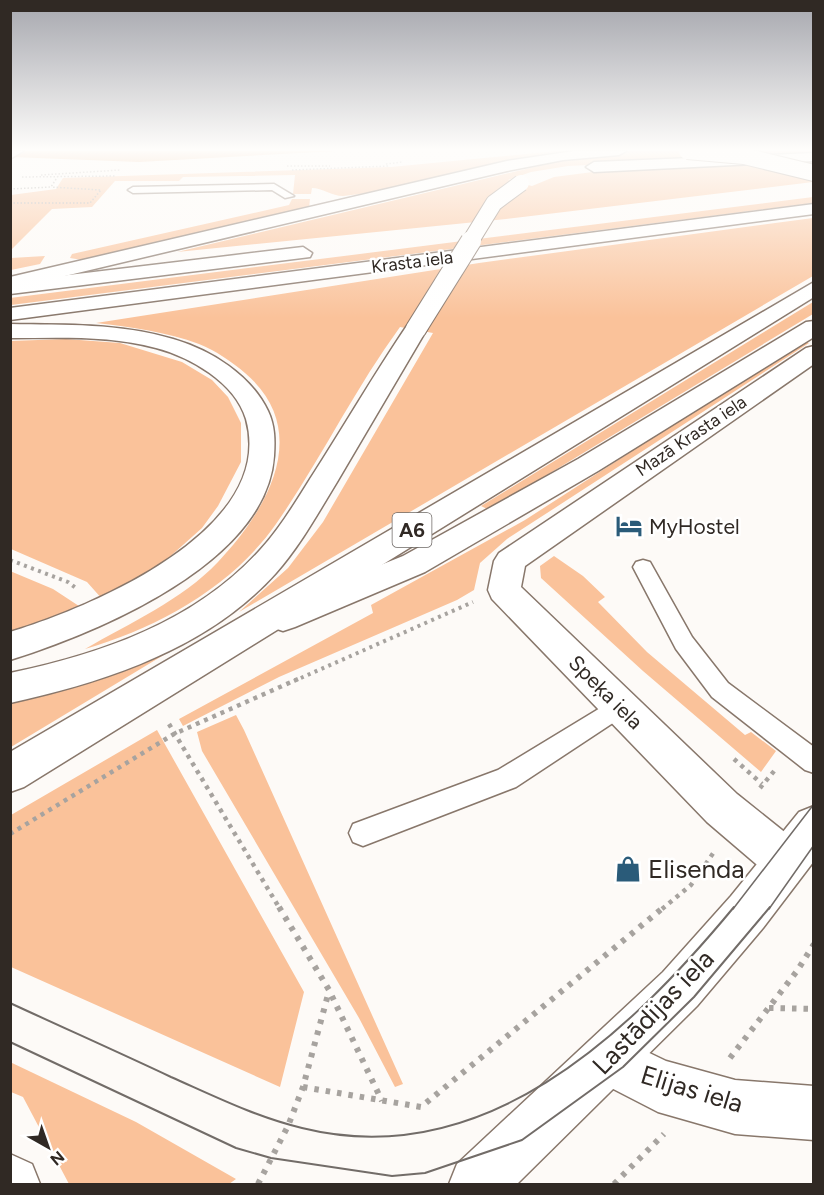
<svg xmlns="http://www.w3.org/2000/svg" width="824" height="1195" viewBox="0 0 824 1195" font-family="Figtree,sans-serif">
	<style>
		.green { fill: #fac29a }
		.water { fill: #e39456 }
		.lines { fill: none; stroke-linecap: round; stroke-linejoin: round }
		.service-casing { stroke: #88776b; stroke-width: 3 }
		.minor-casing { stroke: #88776b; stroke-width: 3 }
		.tertiary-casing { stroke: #88776b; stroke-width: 3 }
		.primary-casing { stroke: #88776b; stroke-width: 3 }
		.trunk-casing { stroke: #88776b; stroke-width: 3 }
		.path-far3 { stroke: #a7a39f; stroke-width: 1.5; stroke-dasharray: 1.5 2; stroke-linecap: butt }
		.path-far2 { stroke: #a7a39f; stroke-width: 4; stroke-dasharray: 3 4.5; stroke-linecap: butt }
		.path-far1 { stroke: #a7a39f; stroke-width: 4.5; stroke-dasharray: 4 5; stroke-linecap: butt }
		.path { stroke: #a7a39f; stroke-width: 6; stroke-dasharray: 4.5 7; stroke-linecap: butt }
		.service { fill: #fff; fill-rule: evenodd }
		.minor { fill: #fff; fill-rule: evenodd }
		.tertiary { fill: #fff; fill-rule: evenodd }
		.primary { fill: #fff; fill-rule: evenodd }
		.trunk { fill: #fff; fill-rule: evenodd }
		.tram-far1 { stroke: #726c68; stroke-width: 1.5 }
		.tram { stroke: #726c68; stroke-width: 2 }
		.trunk-bridge-far1-casing { stroke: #88776b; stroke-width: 18; stroke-linecap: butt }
		.trunk-bridge-casing { stroke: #88776b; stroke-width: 22; stroke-linecap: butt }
		.trunk-bridge-far1 { stroke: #fff; stroke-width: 16 }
		.trunk-bridge { stroke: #fff; stroke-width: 20 }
		.labels { text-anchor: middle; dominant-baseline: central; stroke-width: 5; stroke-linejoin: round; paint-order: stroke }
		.far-street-label { font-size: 18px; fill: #302924; stroke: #fff }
		.shield { fill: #fff; stroke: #6e6966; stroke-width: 1.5 }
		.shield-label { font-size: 20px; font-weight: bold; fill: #302924 }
		.poi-label { font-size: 21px; fill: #302924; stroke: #fff; text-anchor: start }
		.street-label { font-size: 21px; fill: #302924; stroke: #fff }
		.near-poi-label { font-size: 26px; fill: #302924; stroke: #fff; text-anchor: start }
		.near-street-label { font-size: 26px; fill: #302924; stroke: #fff }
	</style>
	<rect width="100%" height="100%" fill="#fdfaf7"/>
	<!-- green -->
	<path class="green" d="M 556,151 L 813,151 L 813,154 L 568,166 L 531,172 L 508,180 L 532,186 L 554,177 L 616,169 L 813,161 L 813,182 L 506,219 L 177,252 L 568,159 L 556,152 C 486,167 415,189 343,196 C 332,196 322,188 312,188 L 311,194 L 293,194 L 295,175 L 183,177 L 179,181 L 115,181 L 92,207 L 52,209 L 11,250 L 11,195 L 56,189 L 63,178 L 391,167 Z
		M 813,197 L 813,203 L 11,305 L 10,298 Z
		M 292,199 L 310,199 L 309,208 L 88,261 L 70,258 L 72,254 L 289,205 Z
		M 813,218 L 813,276 L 239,612 L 288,568 L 323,522 L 433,333 L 400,327 C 354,390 320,461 276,524 C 232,587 157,628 85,649 C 130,623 182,600 218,562 C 268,509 313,431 245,373 C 231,361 216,351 199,344 C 167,332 131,327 96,323 L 479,263 Z
		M 45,256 L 40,264 L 11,270 L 11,258 Z
		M 813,302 L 813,314 L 489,510 L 481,506 Z
		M 66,339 L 120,343 L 182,362 L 212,380 L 228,397 L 241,423 L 241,462 L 218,506 L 202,528 L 155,570 L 103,600 L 87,582 L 11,549 L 10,341 Z
		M 803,341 L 809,343 L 507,539 L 480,563 L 474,590 L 457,600 L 279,677 L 183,726 L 179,719 L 373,613 L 371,605 L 525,520 Z
		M 554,556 L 583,576 L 605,597 L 598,602 L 647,652 L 745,735 L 751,732 L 776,751 L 761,772 L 643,671 L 541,578 L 540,566 Z
		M 10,571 L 53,589 L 82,608 L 11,636 Z
		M 172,650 L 11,747 L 11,702 L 92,681 Z
		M 236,715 L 244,730 L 403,1084 L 395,1087 L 359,1018 L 202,751 L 197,732 Z
		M 157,730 L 304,992 L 280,1087 L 11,967 L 11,815 Z
		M 10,1062 L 136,1122 L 236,1179 L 229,1184 L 69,1184 L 23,1097 L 11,1092 Z"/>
	<!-- water -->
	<path class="water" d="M 10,151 L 337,151 L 139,162 L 11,157 Z"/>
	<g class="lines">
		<!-- service casing -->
		<g class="service-casing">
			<path id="service" d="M 274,184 L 294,196 L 285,198 L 272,190 L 133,193 L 128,190 L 133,187 Z
				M 643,560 L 650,562 L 692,637 L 728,683 L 814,747 L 814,773 L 805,770 L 712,697 L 676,649 L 633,567 L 636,562 Z
				M 620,696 L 628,699 L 632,706 L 628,713 L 516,787 L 363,846 L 353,842 L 349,833 L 353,824 L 498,770 Z"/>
		</g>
		<!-- minor casing -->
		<g class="minor-casing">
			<path id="minor" d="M 814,321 L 814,337 L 598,471 L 425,572 L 295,627 L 283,631 L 271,627 L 266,618 L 271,609 L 403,556 L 578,459 L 806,322 Z
				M 814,346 L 814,364 L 525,566 L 521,587 L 737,794 L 802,846 L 808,861 L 802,876 L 786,883 L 770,876 L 707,822 L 492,599 L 488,590 L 494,561 L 499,553 L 806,348 Z
				M 608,1033 L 666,1061 L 735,1080 L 814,1086 L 814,1140 L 735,1134 L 658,1112 L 590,1077 L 582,1059 L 590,1041 Z"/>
		</g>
		<!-- tertiary casing -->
		<g class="tertiary-casing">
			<path id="tertiary" d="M 814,806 L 814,861 L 763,928 L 697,1006 L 517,1184 L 449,1184 L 457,1164 L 663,972 L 731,896 L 799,812 Z
				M 10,1154 L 32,1164 L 40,1184 L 10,1184 Z"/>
		</g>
		<!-- primary casing -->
		<g class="primary-casing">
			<path id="primary" d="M 814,204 L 814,214 L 10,320 L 10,308 Z
				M 303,247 L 312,253 L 310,257 L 10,294 L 10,282 Z"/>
		</g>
		<!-- trunk casing -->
		<g class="trunk-casing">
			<path id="trunk" d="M 10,151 L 23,151 L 10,159 Z
				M 574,151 L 626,151 L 619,155 L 563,160 L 507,171 L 10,289 L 10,277 L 507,161 Z
				M 814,153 L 814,161 L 594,172 L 586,167 L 594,162 Z
				M 814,282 L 814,297 L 24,787 L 10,792 L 10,752 Z
				M 416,322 L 424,324 L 427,329 C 397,380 367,431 337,482 C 318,513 300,546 276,573 C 209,648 106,682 10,703 L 10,673 C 102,654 196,621 260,550 C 280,528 295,503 310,479 C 343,428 374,374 408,324 Z
				M 10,324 C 65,325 120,323 173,339 C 211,350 251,375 268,411 C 275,426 275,440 274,456 C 267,563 98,632 10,660 L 10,632 C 92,607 277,530 246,419 C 235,382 190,357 156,348 C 109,335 58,338 10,338 Z"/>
		</g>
		<!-- path-far3 -->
		<path class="path-far3" d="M 386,164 L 402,162
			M 287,166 L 330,166
			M 292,170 L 389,166
			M 41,175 L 120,170
			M 22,177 L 116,176
			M 10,189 L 51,187 L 58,176
			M 10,203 L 90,203 L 101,190 L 51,187"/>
		<!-- path-far2 -->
		<path class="path-far2" d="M 10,560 L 68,582 L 76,588
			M 294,681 L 473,602"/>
		<!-- path-far1 -->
		<path class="path-far1" d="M 169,724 L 280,909
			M 734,759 L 762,784
			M 760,788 L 775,770
			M 10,834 L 174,734 L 298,679
			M 662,909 L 691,885 L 714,852"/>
		<!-- path -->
		<path class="path" d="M 279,907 L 329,990 L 382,1101
			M 769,1008 L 814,1009
			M 730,1058 L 797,971 L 814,944
			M 303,1087 L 421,1107 L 664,907
			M 258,1184 L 288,1126 L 303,1087 L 329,991
			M 614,1184 L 664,1134"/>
		<!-- service -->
		<use href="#service" class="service"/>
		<!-- minor -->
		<use href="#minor" class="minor"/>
		<!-- tertiary -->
		<use href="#tertiary" class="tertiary"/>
		<!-- primary -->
		<use href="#primary" class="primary"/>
		<!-- trunk -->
		<use href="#trunk" class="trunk"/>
		<!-- tram-far1 -->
		<path class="tram-far1" d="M 733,909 L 814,804
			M 769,909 L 814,845"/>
		<!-- tram -->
		<path class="tram" d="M 10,1003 C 64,1028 118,1052 171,1077 C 214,1096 256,1117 302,1128 C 483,1173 628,1035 734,907
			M 10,1042 L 236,1148 L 271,1158 L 392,1176 L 425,1173 L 522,1140 L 623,1067 L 694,997 L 770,907"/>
		<!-- trunk-bridge-far1 casing -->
		<g class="trunk-bridge-far1-casing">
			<path id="trunk-bridge-far1" d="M 687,151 L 744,156 L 814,173
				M 470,242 L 494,203 L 521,183"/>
		</g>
		<!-- trunk-bridge casing -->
		<g class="trunk-bridge-casing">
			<path id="trunk-bridge" d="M 416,329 L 471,241"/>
		</g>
		<!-- trunk-bridge-far1 -->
		<use href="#trunk-bridge-far1" class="trunk-bridge-far1"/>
		<!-- trunk-bridge -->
		<use href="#trunk-bridge" class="trunk-bridge"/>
	</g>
	<!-- sky -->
	<linearGradient id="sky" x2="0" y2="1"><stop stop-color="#a6a7ae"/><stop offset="0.47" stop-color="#fefdfb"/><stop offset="1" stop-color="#fefdfb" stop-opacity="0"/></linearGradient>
	<rect width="824" height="318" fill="url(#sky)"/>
	<!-- icons -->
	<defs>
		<g id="hotel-bare" transform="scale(2.07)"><path d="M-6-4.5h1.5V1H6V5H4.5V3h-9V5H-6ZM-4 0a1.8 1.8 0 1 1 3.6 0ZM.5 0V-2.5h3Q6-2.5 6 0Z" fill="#2a5b79" stroke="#fff" stroke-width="2.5" paint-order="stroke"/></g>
		<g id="shop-bare" transform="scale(2.07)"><path d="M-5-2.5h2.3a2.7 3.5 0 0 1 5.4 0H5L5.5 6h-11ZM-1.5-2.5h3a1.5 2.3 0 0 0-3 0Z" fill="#2a5b79" stroke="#fff" stroke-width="2.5" paint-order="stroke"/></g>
	</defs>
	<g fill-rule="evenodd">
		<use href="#hotel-bare" x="629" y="526"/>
		<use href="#shop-bare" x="628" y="869"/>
	</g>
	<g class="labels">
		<!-- far-street labels -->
		<g class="far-street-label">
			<text transform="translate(412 262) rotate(-7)">Krasta iela</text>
			<text transform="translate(691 436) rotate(-34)">Mazā Krasta iela</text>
		</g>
		<!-- shield labels -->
		<rect class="shield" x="392.5" y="513" width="39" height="34" rx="4.5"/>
		<g class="shield-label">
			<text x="412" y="530">A6</text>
		</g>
		<!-- poi labels -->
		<g class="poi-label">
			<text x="649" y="526">MyHostel</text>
		</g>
		<!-- street labels -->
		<g class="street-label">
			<text transform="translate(606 692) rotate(45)">Speķa iela</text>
		</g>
		<!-- near-poi labels -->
		<g class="near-poi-label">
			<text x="648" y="869">Elisenda</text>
		</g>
		<!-- near-street labels -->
		<g class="near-street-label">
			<text transform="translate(653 1012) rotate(-46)">Lastādijas iela</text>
			<text transform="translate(692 1089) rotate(17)">Elijas iela</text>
		</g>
	</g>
	<!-- border -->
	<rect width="824" height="1195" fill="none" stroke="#302924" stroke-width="24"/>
	<!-- north arrow -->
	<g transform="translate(48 1147) rotate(140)" stroke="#ffffff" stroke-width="4.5" paint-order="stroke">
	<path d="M0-4.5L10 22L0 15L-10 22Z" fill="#302924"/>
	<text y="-9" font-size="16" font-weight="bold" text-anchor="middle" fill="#302924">N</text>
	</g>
</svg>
